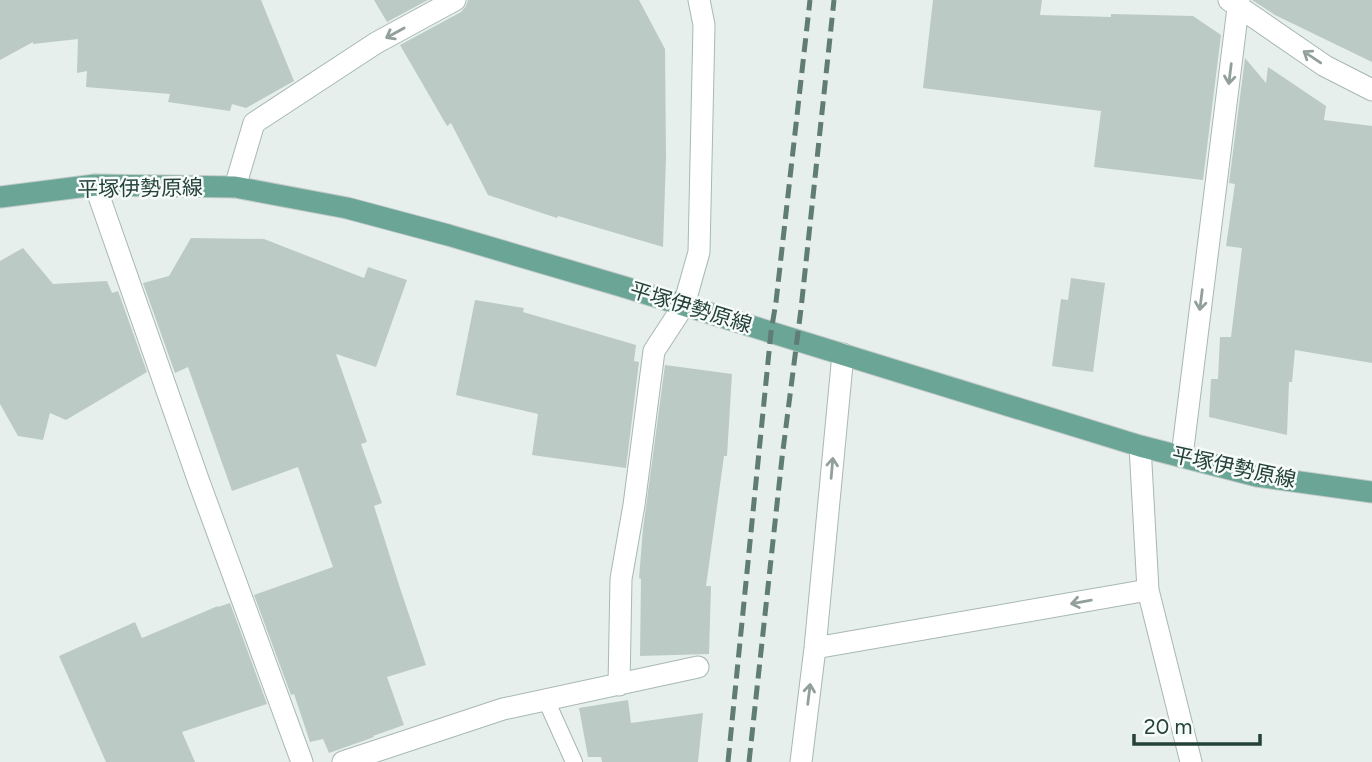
<svg xmlns="http://www.w3.org/2000/svg" width="1372" height="762" viewBox="0 0 1372 762" font-family="Figtree,'Noto Sans JP',sans-serif">
	<style>
		.building { fill: #bbcac4 }
		.lines { fill: none; stroke-linecap: round; stroke-linejoin: round }
		.lane-casing { stroke: #a8b8b2; stroke-width: 18 }
		.street-casing { stroke: #a8b8b2; stroke-width: 23 }
		.secondary-casing { stroke: #a4bbb3; stroke-width: 23 }
		.primary-casing { stroke: #c2cac8; stroke-width: 23 }
		.lane { stroke: #fff; stroke-width: 16 }
		.street { stroke: #fff; stroke-width: 21 }
		.secondary { stroke: #fff; stroke-width: 21 }
		.primary { stroke: #6aa596; stroke-width: 21 }
		.rail { stroke: #5f7d75; stroke-width: 5; stroke-dasharray: 14 7; stroke-linecap: butt }
		.oneway { stroke: #92a09c }
		.labels { text-anchor: middle; dominant-baseline: central; stroke-width: 5; stroke-linejoin: round; paint-order: stroke }
		.street-label { font-size: 21px; fill: #24423a; stroke: #f7fbf9 }
	</style>
	<rect width="100%" height="100%" fill="#e6efeb"/>
	<!-- building -->
	<path class="building" d="M 0,0 L 261,0 L 294,81 L 246,108 L 232,104 L 230,111 L 168,102 L 170,94 L 86,87 L 87,71 L 77,73 L 78,39 L 33,44 L 33,42 L 0,60 Z
		M 374,0 L 428,0 L 387,22 Z
		M 468,0 L 639,0 L 665,49 L 666,157 L 663,247 L 558,216 L 557,218 L 488,195 L 451,123 L 447,126 L 400,45 L 461,12 L 466,6 Z
		M 933,0 L 1042,0 L 1040,15 L 1111,17 L 1111,14 L 1193,16 L 1221,35 L 1203,180 L 1094,167 L 1101,111 L 923,88 Z
		M 1252,0 L 1372,0 L 1372,62 L 1275,15 Z
		M 1245,58 L 1266,83 L 1268,67 L 1326,106 L 1324,120 L 1372,126 L 1372,363 L 1295,350 L 1292,382 L 1289,382 L 1287,435 L 1209,417 L 1211,379 L 1218,379 L 1220,337 L 1231,337 L 1242,248 L 1226,246 L 1235,184 L 1229,183 Z
		M 191,238 L 264,239 L 364,278 L 368,267 L 407,280 L 376,367 L 336,354 L 367,442 L 361,444 L 382,503 L 374,506 L 400,588 L 426,665 L 387,677 L 404,725 L 373,736 L 374,737 L 329,753 L 323,739 L 310,742 L 294,694 L 291,695 L 254,595 L 333,567 L 298,467 L 232,491 L 188,367 L 175,373 L 143,283 L 169,276 Z
		M 23,248 L 53,284 L 107,281 L 112,293 L 118,291 L 147,372 L 66,420 L 50,413 L 43,440 L 18,436 L 0,404 L 0,261 Z
		M 1071,278 L 1105,283 L 1093,372 L 1052,366 L 1061,299 L 1068,300 Z
		M 475,300 L 524,308 L 523,312 L 636,345 L 634,361 L 639,362 L 626,468 L 532,455 L 538,414 L 456,395 Z
		M 665,365 L 732,374 L 727,456 L 724,456 L 706,586 L 711,586 L 709,654 L 640,656 L 641,579 L 639,578 L 643,529 Z
		M 230,603 L 267,704 L 182,732 L 195,762 L 106,762 L 59,656 L 135,622 L 142,638 L 218,606 L 218,607 Z
		M 628,700 L 631,723 L 703,713 L 698,762 L 602,762 L 601,757 L 588,757 L 579,708 Z"/>
	<g class="lines">
		<!-- lane casing -->
		<g class="lane-casing">
			<path id="lane" d="M 546,700 L 574,762"/>
		</g>
		<!-- street casing -->
		<g class="street-casing">
			<path id="street" d="M 1229,0 L 1325,66 L 1372,90
				M 95,185 L 199,482 L 302,762
				M 235,187 L 254,123 L 376,43 L 455,0
				M 1140,446 L 1148,590 L 1191,762
				M 1182,456 L 1239,0
				M 815,648 L 1148,590
				M 619,685 L 621,579 L 634,505 L 654,351 L 684,305
				M 343,762 L 503,709 L 698,667
				M 801,762 L 815,648 L 843,354"/>
		</g>
		<!-- secondary casing -->
		<g class="secondary-casing">
			<path id="secondary" d="M 684,305 L 699,252 L 704,25 L 699,0"/>
		</g>
		<!-- primary casing -->
		<g class="primary-casing">
			<path id="primary" d="M 0,197 L 95,185 L 235,187 L 347,208 L 448,235 L 621,286 L 1140,446 L 1257,476 L 1372,492"/>
		</g>
		<!-- lane -->
		<use href="#lane" class="lane"/>
		<!-- street -->
		<use href="#street" class="street"/>
		<!-- secondary -->
		<use href="#secondary" class="secondary"/>
		<!-- primary -->
		<use href="#primary" class="primary"/>
		<!-- rail -->
		<path class="rail" d="M 728,762 L 771,332 L 776,302 L 810,0
			M 749,762 L 782,458 L 801,309 L 834,0"/>
	</g>
	<!-- one-way arrows -->
	<defs><path id="oneway-shaft" d="M-6 0H5M1.5-3L5.5 0L1.5 3" fill="none" stroke-width="1.6" stroke-linecap="round" stroke-linejoin="round" transform="scale(1.75)"/></defs>
	<g class="oneway">
		<use href="#oneway-shaft" transform="translate(395 33) rotate(151)"/>
		<use href="#oneway-shaft" transform="translate(1312 57) rotate(-146)"/>
		<use href="#oneway-shaft" transform="translate(1230 74) rotate(97)"/>
		<use href="#oneway-shaft" transform="translate(1201 300) rotate(97)"/>
		<use href="#oneway-shaft" transform="translate(832 468) rotate(-85)"/>
		<use href="#oneway-shaft" transform="translate(1081 602) rotate(170)"/>
		<use href="#oneway-shaft" transform="translate(809 694) rotate(-83)"/>
	</g>
	<g class="labels">
		<!-- street labels -->
		<g class="street-label">
			<text transform="translate(140 188) rotate(-1)">平塚伊勢原線</text>
			<text transform="translate(691 307) rotate(17)">平塚伊勢原線</text>
			<text transform="translate(1234 467) rotate(12)">平塚伊勢原線</text>
		</g>
	</g>
	<!-- scale -->
	<path d="M1134 734v10h126v-10" fill="none" stroke="#24423a" stroke-width="3.5"/>
	<text x="1144" y="734" font-size="21" fill="#24423a" stroke="#f7fbf9" stroke-width="5" paint-order="stroke">20 m</text>
</svg>
